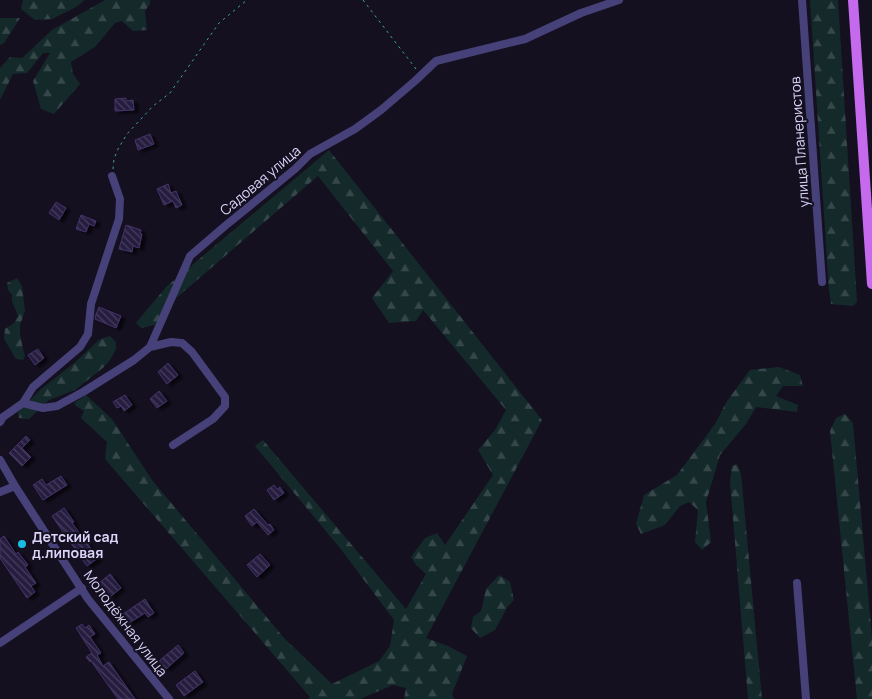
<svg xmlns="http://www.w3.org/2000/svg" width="872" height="699" viewBox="0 0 872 699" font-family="Manrope,sans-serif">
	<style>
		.forest { fill: url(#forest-firs) }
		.building { fill: url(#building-back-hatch); stroke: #423368; filter: url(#shadow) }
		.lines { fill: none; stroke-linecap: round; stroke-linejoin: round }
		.path { stroke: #3da5a6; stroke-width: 1; stroke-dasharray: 2.5 4; stroke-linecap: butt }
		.minor { stroke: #47417a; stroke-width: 8 }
		.major { stroke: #c569ed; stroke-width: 10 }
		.poi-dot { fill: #1bbddf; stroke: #141020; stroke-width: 2 }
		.labels { text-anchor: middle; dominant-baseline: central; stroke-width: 4; stroke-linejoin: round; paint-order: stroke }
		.street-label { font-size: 14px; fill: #dcd5fa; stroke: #141020 }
		.poi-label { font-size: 14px; font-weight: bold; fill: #dcd5fa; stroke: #141020; text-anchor: start }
	</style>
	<defs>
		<pattern id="forest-firs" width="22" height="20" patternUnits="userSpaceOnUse" patternTransform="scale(1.25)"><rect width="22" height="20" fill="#14292a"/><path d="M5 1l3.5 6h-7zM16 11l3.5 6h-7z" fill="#36474a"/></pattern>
		<pattern id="building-back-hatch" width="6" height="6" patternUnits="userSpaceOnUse" patternTransform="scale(1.25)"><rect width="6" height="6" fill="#271e3f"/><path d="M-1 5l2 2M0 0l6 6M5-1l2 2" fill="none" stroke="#463e5c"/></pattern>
		<filter id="shadow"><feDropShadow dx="4.5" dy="2.5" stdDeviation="1" flood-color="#0009"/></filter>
	</defs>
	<rect width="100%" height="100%" fill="#141020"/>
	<!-- forest -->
	<path class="forest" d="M 23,0 L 85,0 L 76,7 L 52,19 L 35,20 L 21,9 Z
		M 105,0 L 150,0 L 150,4 L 145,11 L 147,30 L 133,31 L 122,21 L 115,23 L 95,47 L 71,62 L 73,74 L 80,84 L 54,114 L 41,109 L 33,81 L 50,53 L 43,53 L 27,73 L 13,74 L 0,100 L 0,68 L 10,57 L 22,58 L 52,30 Z
		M 810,0 L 838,0 L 857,302 L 853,306 L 831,304 L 829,291 Z
		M 0,18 L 20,18 L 4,43 L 0,45 Z
		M 329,150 L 542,420 L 426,638 L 448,646 L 467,656 L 452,694 L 454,699 L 404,699 L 406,688 L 393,685 L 360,699 L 308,699 L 310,697 L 105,459 L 107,442 L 81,418 L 84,411 L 76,406 L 74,403 L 86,395 L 112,419 L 152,480 L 284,638 L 332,684 L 379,661 L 390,646 L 394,620 L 340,548 L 255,446 L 263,440 L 406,609 L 426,574 L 416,565 L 411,557 L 425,538 L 437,533 L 445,545 L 493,475 L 478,450 L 495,430 L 506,410 L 423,310 L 416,321 L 389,323 L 372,298 L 393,271 L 318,176 L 175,299 L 155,325 L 141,328 L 136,323 L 166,287 Z
		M 17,278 L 22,286 L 25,311 L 20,325 L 20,333 L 23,349 L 25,356 L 23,360 L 16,359 L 4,339 L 5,329 L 14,323 L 18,316 L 12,301 L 12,295 L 8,290 L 7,283 Z
		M 110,336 L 116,342 L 116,349 L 110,360 L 104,367 L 75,390 L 49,400 L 29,419 L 19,418 L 18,412 L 41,389 L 73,364 L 100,339 Z
		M 779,367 L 800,375 L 803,386 L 783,386 L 776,396 L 798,405 L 797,412 L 756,407 L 746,424 L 720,455 L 706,502 L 711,542 L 702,550 L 695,542 L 698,510 L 689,502 L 680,506 L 665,525 L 641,534 L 636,524 L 644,495 L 677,475 L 715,424 L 727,401 L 750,370 Z
		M 845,414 L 853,423 L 872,638 L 872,699 L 857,699 L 830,431 L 836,418 Z
		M 737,464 L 741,474 L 762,699 L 748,699 L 730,482 L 732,466 Z
		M 499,575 L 510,582 L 514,600 L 508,606 L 495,630 L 480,638 L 471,628 L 473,617 L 481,611 L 486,589 Z"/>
	<!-- building -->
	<path class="building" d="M 126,98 L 126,101 L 133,100 L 134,110 L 115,111 L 115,99 Z
		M 150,134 L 154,144 L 138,150 L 135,140 Z
		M 168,184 L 171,193 L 176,191 L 182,205 L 176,208 L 173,201 L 164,205 L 157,189 Z
		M 56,202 L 66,208 L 59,220 L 49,213 Z
		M 81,215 L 96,221 L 94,226 L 89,224 L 86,232 L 76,229 Z
		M 126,225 L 141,230 L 140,234 L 142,234 L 139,248 L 133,246 L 132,252 L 119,249 Z
		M 99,307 L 121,316 L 116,328 L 95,319 L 96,314 Z
		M 38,349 L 44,358 L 35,365 L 28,355 Z
		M 168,363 L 178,375 L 167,384 L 158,372 Z
		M 159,391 L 167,401 L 157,408 L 150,399 Z
		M 125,395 L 132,405 L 124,411 L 121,406 L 117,408 L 113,402 Z
		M 26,436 L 30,440 L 22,448 L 31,457 L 22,466 L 9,453 Z
		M 61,476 L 67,485 L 43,500 L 33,485 L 42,479 L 46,485 Z
		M 274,485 L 277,489 L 280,487 L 284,493 L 274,500 L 267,490 Z
		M 64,508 L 74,522 L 72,523 L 98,558 L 87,566 L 52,516 Z
		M 254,509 L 268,525 L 270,524 L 274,530 L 268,535 L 257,522 L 252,526 L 245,516 Z
		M 4,536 L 16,554 L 18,552 L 28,565 L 25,567 L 36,583 L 31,586 L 35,592 L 27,598 L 0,558 L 0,539 Z
		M 260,554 L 270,565 L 257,577 L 247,565 Z
		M 110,574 L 121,588 L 110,597 L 99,583 Z
		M 145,599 L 154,613 L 148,617 L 145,613 L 129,623 L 123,614 Z
		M 82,624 L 85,628 L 89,625 L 95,634 L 90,637 L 101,653 L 97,655 L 103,666 L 109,662 L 135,699 L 118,699 L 91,661 L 90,662 L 86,657 L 92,653 L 76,628 Z
		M 178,645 L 184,653 L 166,669 L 159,661 Z
		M 195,671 L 203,682 L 184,696 L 176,685 Z"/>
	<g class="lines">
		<!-- path -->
		<path class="path" d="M 363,0 L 416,69
			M 113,169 L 114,159 L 118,149 L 127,134 L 153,106 L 170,93 L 219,23 L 247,0"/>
		<!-- minor -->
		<path class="minor" d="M 802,0 L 822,282
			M 150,347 L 171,342 L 182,343 L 192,352 L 225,397 L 225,406 L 213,419 L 173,445
			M 23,403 L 43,408 L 57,406 L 83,392 L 134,360 L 150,347 L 190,256 L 225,226 L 295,169 L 310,154 L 355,129 L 381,110 L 415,81 L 436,61 L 525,39 L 581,13 L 619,0
			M 0,422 L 3,417 L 23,403 L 33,387 L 80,347 L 88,334 L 91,304 L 119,219 L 120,199 L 112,176
			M 0,460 L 15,486 L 88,599 L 169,699
			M 0,492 L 15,486
			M 797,583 L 806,699
			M 0,643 L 82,588"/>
		<!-- major -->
		<path class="major" d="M 853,0 L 872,284"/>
	</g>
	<!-- markers -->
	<circle class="poi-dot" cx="22" cy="544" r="5"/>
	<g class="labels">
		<!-- street labels -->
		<g class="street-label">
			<text transform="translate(799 142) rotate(-94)">улица Планеристов</text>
			<text transform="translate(260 180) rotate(-40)">Садовая улица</text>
			<text transform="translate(126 623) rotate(53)">Молодёжная улица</text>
		</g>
		<!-- poi labels -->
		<g class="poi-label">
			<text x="32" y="536">Детский сад<tspan x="32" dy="16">д.липовая</tspan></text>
		</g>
	</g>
</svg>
